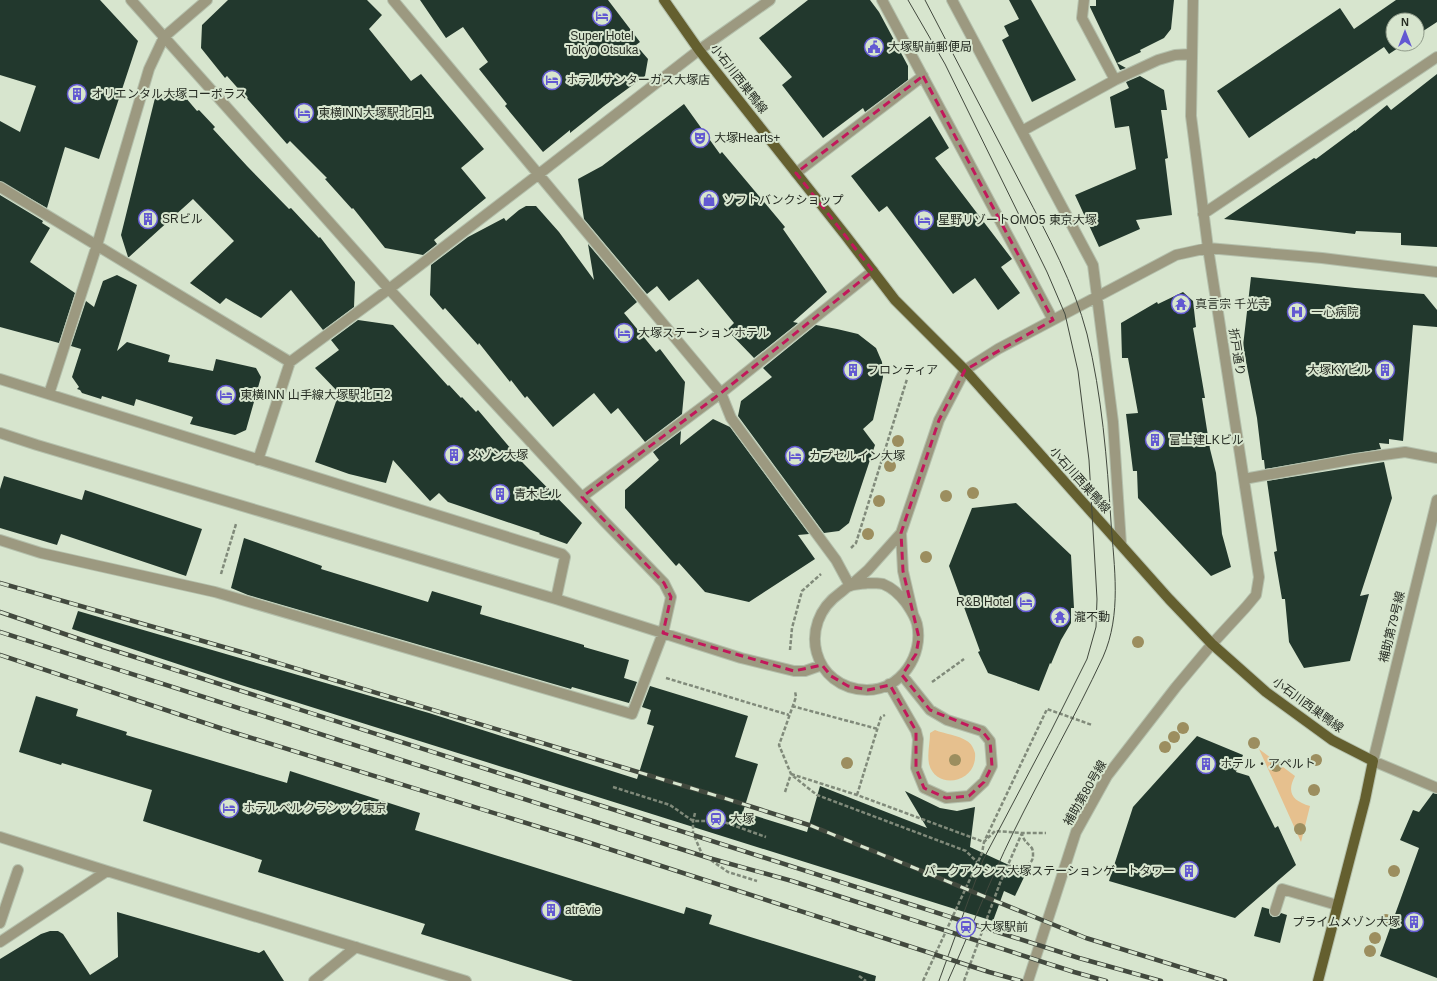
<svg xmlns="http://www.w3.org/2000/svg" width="1437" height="981" viewBox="0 0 1437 981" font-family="Helvetica,'Noto Sans JP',sans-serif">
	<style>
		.green { fill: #e6c08e }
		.building { fill: #22382d }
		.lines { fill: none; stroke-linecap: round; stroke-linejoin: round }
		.minor-casing { stroke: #b4c0ac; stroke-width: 12 }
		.major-casing { stroke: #b4c0ac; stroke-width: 12 }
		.path { stroke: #808a7a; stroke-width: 2.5; stroke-dasharray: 4 2; stroke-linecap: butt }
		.minor { stroke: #9c9980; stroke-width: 10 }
		.major { stroke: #645f2f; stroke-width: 10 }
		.tram { stroke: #42493e; stroke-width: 1 }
		.rail-casing { stroke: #42493e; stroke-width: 4.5 }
		.rail { stroke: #d7e5ce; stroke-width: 3; stroke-dasharray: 9; stroke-linecap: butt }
		.tree { fill: #9c8e5f }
		.marked { fill: none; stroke: #c2185b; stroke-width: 3; stroke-dasharray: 8 5; stroke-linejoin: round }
		.labels { text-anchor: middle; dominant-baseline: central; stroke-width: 4; stroke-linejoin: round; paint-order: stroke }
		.poi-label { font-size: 12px; fill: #262c23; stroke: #d7e5ce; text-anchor: start }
		.street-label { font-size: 12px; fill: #262c23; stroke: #d7e5ce }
	</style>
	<rect width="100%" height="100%" fill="#d7e5ce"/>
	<!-- green -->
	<path class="green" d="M 935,730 C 945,734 958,735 967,741 C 971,743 974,749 975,753 C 978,783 936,791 929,764 C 927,754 930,743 930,733 Z
		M 1259,749 L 1295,776 C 1286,793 1293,801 1310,806 L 1301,842 Z"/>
	<!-- building -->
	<path class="building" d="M 0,0 L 100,0 L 138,41 L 99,159 L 65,147 L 47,208 L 0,181 L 0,121 L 20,132 L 36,86 L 0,75 Z
		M 228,0 L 367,0 L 382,15 L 369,29 L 411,81 L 421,74 L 484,149 L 461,168 L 486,198 L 434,240 L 437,244 L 423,255 L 385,248 L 353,208 L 352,209 L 325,179 L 327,178 L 290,141 L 287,144 L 227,76 L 225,78 L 201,48 L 202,25 Z
		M 420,0 L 608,0 L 640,42 L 636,45 L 648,59 L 645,76 L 604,106 L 570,133 L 570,130 L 543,152 L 505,106 L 507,104 L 479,69 L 488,62 L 463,27 L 446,38 Z
		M 808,0 L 870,0 L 879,12 L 908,66 L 908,80 L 865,112 L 863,108 L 823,138 L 782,85 L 792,77 L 759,38 Z
		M 1009,0 L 1031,0 L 1076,80 L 1032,102 L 1002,40 L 1009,36 L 1004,26 L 1019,19 Z
		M 1096,0 L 1174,0 L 1171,29 L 1164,38 L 1140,50 L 1141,52 L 1117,63 L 1126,68 L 1120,70 L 1090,7 L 1090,6 L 1096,6 Z
		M 1396,0 L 1437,0 L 1437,22 L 1417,35 L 1417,20 L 1393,20 L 1393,44 L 1404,44 L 1389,54 L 1384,47 L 1249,138 L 1217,91 L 1340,8 L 1354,29 Z
		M 1437,74 L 1437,247 L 1401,245 L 1401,233 L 1356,231 L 1355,234 L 1224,219 L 1314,158 L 1316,159 L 1355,130 L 1355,131 L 1387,105 L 1391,110 Z
		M 1140,76 L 1164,90 L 1167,110 L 1161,110 L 1168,158 L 1165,159 L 1172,215 L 1136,220 L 1140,229 L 1099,247 L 1075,195 L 1136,169 L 1129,126 L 1115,128 L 1110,97 L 1129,88 L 1126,82 Z
		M 180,91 L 197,111 L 199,110 L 215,127 L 213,129 L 247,166 L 289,209 L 291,208 L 319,238 L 320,237 L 355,282 L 354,307 L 323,330 L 291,290 L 261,318 L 226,298 L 220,304 L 190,283 L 234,241 L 193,199 L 129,257 L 128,257 L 121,235 L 155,98 Z
		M 684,104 L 720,154 L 722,152 L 785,227 L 783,229 L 827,292 L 793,322 L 798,323 L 754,358 L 727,330 L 734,323 L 698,279 L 669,301 L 657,286 L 647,294 L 584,219 L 578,179 L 602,166 Z
		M 930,116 L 949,148 L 935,158 L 1012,259 L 1001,267 L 1020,293 L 998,310 L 975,278 L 953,294 L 887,206 L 879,212 L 851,176 Z
		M 0,195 L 43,221 L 42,223 L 50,228 L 30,262 L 75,293 L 59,343 L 0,327 Z
		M 526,206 L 536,206 L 559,232 L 594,280 L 588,244 L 637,302 L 624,313 L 656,352 L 660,349 L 685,382 L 682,414 L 645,442 L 618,408 L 611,414 L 594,393 L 553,427 L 527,396 L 525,398 L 511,380 L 510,382 L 479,343 L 478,345 L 445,308 L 443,310 L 430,295 L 431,265 L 468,237 L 504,218 L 506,221 L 519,210 Z
		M 117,275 L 137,285 L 117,351 L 127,342 L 170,355 L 168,362 L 213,371 L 216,359 L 256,368 L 261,377 L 246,430 L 235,435 L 190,424 L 193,417 L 136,399 L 134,406 L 102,396 L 101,399 L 82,393 L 80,390 L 77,389 L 79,387 L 72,377 L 81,349 L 71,346 L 86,301 L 94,307 L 103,281 Z
		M 1251,277 L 1355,288 L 1424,294 L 1437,310 L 1437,327 L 1413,325 L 1403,441 L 1389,439 L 1389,444 L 1379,443 L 1381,449 L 1265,469 L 1264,460 L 1262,460 L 1257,418 L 1243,346 Z
		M 1183,292 L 1193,301 L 1196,327 L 1193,328 L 1205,398 L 1202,398 L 1210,449 L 1216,473 L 1222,534 L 1231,567 L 1211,576 L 1138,498 L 1137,471 L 1133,471 L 1126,414 L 1138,413 L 1128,358 L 1122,358 L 1121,323 L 1157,302 L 1158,304 Z
		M 358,320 L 393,325 L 448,386 L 449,385 L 461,398 L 462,397 L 476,412 L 478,410 L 523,463 L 582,523 L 567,544 L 539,534 L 540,533 L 448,502 L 439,493 L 430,501 L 393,460 L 386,483 L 349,474 L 315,462 L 339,393 L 315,368 L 339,350 L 331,340 Z
		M 816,325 L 837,329 L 858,334 L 876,348 L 882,362 L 883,377 L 873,420 L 863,429 L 875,445 L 849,523 L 839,531 L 824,533 L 738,416 L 741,401 L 772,377 L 763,368 Z
		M 713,419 L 730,427 L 809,534 L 798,535 L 815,559 L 749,602 L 705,592 L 679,563 L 676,566 L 625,508 L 625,490 L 659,460 L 653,452 L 681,431 L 680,445 Z
		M 1384,462 L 1392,498 L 1360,596 L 1369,594 L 1350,661 L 1304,668 L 1289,642 L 1285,599 L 1282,599 L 1274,552 L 1277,551 L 1267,481 Z
		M 4,476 L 82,500 L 85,490 L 202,529 L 186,576 L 61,534 L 57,545 L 0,528 L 0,489 Z
		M 1016,503 L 1071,555 L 1074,608 L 1071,608 L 1071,623 L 1061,640 L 1051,664 L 1050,663 L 1039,691 L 988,673 L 978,652 L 980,651 L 949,566 L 972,508 Z
		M 244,538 L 322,566 L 321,569 L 428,602 L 432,591 L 482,606 L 480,614 L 584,645 L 584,647 L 629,660 L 624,678 L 637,682 L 629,703 L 572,687 L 571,689 L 248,595 L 231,588 Z
		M 78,611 L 429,713 L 637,779 L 654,726 L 647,724 L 651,710 L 642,707 L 650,686 L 748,716 L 735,757 L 758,764 L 743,812 L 807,832 L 820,786 L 927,828 L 905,791 L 940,808 L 957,811 L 975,807 L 970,847 L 1026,873 L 1015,896 L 1004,891 L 993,921 L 241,685 L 72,629 Z
		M 36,696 L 78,709 L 76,716 L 127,732 L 126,735 L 287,783 L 290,771 L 420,813 L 415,830 L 684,914 L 686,907 L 712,915 L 709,924 L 876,976 L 875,981 L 573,981 L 421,934 L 425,924 L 258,872 L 262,860 L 143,821 L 152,790 L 62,763 L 61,765 L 19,752 Z
		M 1197,736 L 1243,755 L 1236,772 L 1249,776 L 1275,828 L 1278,826 L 1296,865 L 1235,918 L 1109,881 L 1133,807 Z
		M 1433,793 L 1437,794 L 1437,978 L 1380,956 L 1419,848 L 1400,840 L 1413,810 L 1419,812 Z
		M 1262,907 L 1269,909 L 1270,915 L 1273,917 L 1279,916 L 1281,913 L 1287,915 L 1280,943 L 1254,936 Z
		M 117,912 L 259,953 L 264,950 L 284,981 L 0,981 L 0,959 L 41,934 L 50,931 L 58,931 L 63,934 L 90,975 L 118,957 Z"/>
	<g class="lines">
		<!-- minor casing -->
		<g class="minor-casing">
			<path id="minor" d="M 393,0 L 721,393 L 731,418 L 836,560 L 850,586 L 868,570 L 901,533
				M 882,0 L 1053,320
				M 952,0 L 1093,265 L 1113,422 L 1121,544
				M 1084,0 L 1082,18 L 1115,80
				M 1022,131 L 1115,80 L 1158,60 L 1175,55 L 1191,54
				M 796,173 L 923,76
				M 0,187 L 290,362
				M 1203,214 L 1437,57
				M 0,379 L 562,554 L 565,557 L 556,599
				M 49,394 L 97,245 L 149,69 L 164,37 L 207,0
				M 0,433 L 37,445 L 556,599 L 741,658 L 794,671 L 805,671 L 822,665
				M 258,460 L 290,362 L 389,289 L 539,174 L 699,50 L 770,0
				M 1244,479 L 1355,459 L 1405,452 L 1437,458
				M 582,497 L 721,393 L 873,271
				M 1437,500 L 1373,761 L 1437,788
				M 0,540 L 41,553 L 215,592 L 632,714 L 663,633 L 671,597 L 664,583 L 604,521 L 389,289 L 131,0
				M 868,583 C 872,583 878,583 883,584 C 893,588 900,595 906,603 C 910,609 915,616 917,624 C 924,655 901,690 867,690 C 813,689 796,624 840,593 C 843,591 846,587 850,586 C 855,584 862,584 868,583 Z
				M 913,614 L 903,571 L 901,533 L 939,420 L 965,370 L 998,349 L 1176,255 L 1208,248 L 1322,258 L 1437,272
				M 889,684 L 916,731 L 918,739 L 916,768 L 924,788 L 946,798 L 969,796 L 984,782 L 992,766 L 990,741 L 982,731 L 947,720 L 930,710 L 902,675
				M 0,837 L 107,871 L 466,981
				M 1275,911 L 1282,889 L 1337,905
				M 0,923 L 18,870
				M 0,942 L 107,871
				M 314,981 L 356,947
				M 1028,981 L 1076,832 L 1107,776 L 1176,687 L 1212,644 L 1246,607 L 1256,595 L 1259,577 L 1208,248 L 1191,116 L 1193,0"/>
		</g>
		<!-- major casing -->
		<g class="major-casing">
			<path id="major" d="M 664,0 L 699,50 L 846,236 L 895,300 L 965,370 L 1169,599 L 1212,644 L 1266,692 L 1332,740 L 1373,761 L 1365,800 L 1318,981"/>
		</g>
		<!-- path -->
		<path class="path" d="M 851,548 L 856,543 L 907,379
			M 221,574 L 236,524
			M 790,650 L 792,628 L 802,591 L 821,574
			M 666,678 L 789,715
			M 932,682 L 964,659
			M 792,706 L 878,729
			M 791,774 L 857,795 L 984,842 L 995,831 L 1022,833 L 1046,833
			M 793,776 L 817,795 L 966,851 L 977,862
			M 613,787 L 670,805 L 693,821 L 721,821 L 766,837
			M 785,792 L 791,774 L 779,745 L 796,697 L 795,691
			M 857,795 L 881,717 L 885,715
			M 695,813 L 693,821 L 693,833 L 702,854 L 728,872 L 757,881
			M 1008,866 C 1017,866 1033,869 1033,855 C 1033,852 1033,849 1031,847 C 1026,841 1025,843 1022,834
			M 859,976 L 866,981
			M 923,981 L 982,853 L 984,842 L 1047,709 L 1092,725
			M 964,981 L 1000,883 L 1022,833"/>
		<!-- minor -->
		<use href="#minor" class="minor"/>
		<!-- major -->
		<use href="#major" class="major"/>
		<!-- tram -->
		<path class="tram" d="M 908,0 L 945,64 L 1047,272 L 1065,314 L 1078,371 L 1089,460 L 1097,599 L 1096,627 L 1087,659 L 1051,731 L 983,860 L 939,981
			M 925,0 C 958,63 991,127 1024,190 C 1048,236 1074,284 1087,334 C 1102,396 1107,459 1111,522 C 1114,567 1122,614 1103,657 C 1075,717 1042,774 1013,833 C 989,882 970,932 948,981"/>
		<!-- rail casing -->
		<g class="rail-casing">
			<path id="rail" d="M 0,583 L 248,654 L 724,798 L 812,826 L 1086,938 L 1225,981
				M 0,612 L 94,644 L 1079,958 L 1161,981
				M 0,632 L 709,858 L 792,881 L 1074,972 L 1106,981
				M 0,655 L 226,730 L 581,840 L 989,972 L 1021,981"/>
		</g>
		<!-- rail -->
		<use href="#rail" class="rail"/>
	</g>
	<!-- trees -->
	<g class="tree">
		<circle cx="898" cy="441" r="6"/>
		<circle cx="890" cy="466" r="6"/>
		<circle cx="973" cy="493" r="6"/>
		<circle cx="946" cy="496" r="6"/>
		<circle cx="879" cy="501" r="6"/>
		<circle cx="868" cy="534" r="6"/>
		<circle cx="926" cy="557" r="6"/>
		<circle cx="1138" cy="642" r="6"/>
		<circle cx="1183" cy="728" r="6"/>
		<circle cx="1174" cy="737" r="6"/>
		<circle cx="1254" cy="743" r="6"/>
		<circle cx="1165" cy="747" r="6"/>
		<circle cx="955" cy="760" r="6"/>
		<circle cx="1316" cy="760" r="6"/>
		<circle cx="847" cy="763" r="6"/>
		<circle cx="1276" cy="766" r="6"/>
		<circle cx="1314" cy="790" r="6"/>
		<circle cx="1300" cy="829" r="6"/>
		<circle cx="1394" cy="871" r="6"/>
		<circle cx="1386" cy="920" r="6"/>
		<circle cx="1375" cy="938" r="6"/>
		<circle cx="1370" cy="951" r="6"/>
	</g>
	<!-- marked area -->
	<path class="marked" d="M 923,76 L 1053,320 L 965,370 L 939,420 L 901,533 L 903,571 L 919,638 L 916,654 L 902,675 L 930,710 L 982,731 L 990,741 L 992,766 L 984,782 L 969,796 L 946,798 L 924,788 L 916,768 L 916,731 L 890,685 L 868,690 L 848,686 L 831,676 L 822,665 L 794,671 L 663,633 L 671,597 L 664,583 L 582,497 L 721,393 L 873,271 L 796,173 Z"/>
	<!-- icons -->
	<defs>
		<g id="hotel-ring" transform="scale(1)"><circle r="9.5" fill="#d7e5ce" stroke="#6359d2" stroke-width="1.5"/><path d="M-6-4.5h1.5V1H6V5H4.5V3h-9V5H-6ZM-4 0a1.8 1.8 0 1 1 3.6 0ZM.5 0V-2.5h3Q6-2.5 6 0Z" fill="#6359d2"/></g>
		<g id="civic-ring" transform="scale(1)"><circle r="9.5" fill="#d7e5ce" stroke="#6359d2" stroke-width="1.5"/><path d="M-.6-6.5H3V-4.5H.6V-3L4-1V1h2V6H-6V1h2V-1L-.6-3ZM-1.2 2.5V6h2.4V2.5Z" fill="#6359d2"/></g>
		<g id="building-ring" transform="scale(1)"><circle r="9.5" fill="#d7e5ce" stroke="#6359d2" stroke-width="1.5"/><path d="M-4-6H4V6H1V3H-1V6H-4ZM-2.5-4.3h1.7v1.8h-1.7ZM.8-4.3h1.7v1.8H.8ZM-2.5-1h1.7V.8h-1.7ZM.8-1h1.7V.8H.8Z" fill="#6359d2"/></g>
		<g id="theatre-ring" transform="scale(1)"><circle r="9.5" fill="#d7e5ce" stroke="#6359d2" stroke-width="1.5"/><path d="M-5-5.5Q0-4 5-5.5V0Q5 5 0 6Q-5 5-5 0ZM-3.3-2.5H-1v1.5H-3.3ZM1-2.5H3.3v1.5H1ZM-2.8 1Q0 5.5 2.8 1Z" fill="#6359d2"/></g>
		<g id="shop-ring" transform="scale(1)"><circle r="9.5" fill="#d7e5ce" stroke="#6359d2" stroke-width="1.5"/><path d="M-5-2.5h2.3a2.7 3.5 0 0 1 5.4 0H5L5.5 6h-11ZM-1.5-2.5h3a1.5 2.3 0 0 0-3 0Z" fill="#6359d2"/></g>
		<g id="temple-ring" transform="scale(1)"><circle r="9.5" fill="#d7e5ce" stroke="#6359d2" stroke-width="1.5"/><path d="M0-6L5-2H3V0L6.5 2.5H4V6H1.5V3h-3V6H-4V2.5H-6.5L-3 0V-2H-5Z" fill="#6359d2"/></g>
		<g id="hospital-ring" transform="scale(1)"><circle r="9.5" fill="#d7e5ce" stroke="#6359d2" stroke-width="1.5"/><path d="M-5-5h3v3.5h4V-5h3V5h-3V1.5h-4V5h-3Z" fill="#6359d2"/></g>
		<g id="station-ring" transform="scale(1)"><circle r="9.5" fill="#d7e5ce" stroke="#6359d2" stroke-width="1.5"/><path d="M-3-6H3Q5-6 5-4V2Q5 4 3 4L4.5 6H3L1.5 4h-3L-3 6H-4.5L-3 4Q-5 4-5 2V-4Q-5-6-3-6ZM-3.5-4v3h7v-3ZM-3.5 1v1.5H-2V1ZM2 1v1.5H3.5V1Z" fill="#6359d2"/></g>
	</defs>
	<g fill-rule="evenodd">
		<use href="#hotel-ring" x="602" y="16"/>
		<use href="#civic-ring" x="874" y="47"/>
		<use href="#hotel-ring" x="552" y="80"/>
		<use href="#building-ring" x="77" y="94"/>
		<use href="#hotel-ring" x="304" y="113"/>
		<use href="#theatre-ring" x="700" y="138"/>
		<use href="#shop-ring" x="709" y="200"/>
		<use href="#building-ring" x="148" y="219"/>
		<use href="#hotel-ring" x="924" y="220"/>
		<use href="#temple-ring" x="1181" y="304"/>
		<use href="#hospital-ring" x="1297" y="312"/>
		<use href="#hotel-ring" x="624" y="333"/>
		<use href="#building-ring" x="853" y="370"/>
		<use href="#building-ring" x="1385" y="370"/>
		<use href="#hotel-ring" x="226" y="395"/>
		<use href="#building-ring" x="1155" y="440"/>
		<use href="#building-ring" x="454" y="455"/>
		<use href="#hotel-ring" x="795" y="456"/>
		<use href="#building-ring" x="500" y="494"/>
		<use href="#hotel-ring" x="1026" y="602"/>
		<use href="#temple-ring" x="1060" y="617"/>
		<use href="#building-ring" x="1206" y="764"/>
		<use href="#hotel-ring" x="229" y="808"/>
		<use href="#station-ring" x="716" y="819"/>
		<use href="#building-ring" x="1189" y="871"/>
		<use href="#building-ring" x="551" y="910"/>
		<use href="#building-ring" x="1414" y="922"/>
		<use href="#station-ring" x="966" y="927"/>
	</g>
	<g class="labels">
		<!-- poi labels -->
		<g class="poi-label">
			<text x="602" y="36" text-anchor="middle">Super Hotel<tspan x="602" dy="14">Tokyo Otsuka</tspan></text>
			<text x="888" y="47">大塚駅前郵便局</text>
			<text x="566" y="80">ホテルサンターガス大塚店</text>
			<text x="91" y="94">オリエンタル大塚コーポラス</text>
			<text x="318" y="113">東横INN大塚駅北口１</text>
			<text x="714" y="138">大塚Hearts+</text>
			<text x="723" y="200">ソフトバンクショップ</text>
			<text x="162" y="219">SRビル</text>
			<text x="938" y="220">星野リゾートOMO5 東京大塚</text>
			<text x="1195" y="304">真言宗 千光寺</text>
			<text x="1311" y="312">一心病院</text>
			<text x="638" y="333">大塚ステーションホテル</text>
			<text x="867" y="370">フロンティア</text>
			<text x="1371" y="370" text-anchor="end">大塚KYビル</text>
			<text x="240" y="395">東横INN 山手線大塚駅北口2</text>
			<text x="1169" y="440">富士建LKビル</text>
			<text x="468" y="455">メゾン大塚</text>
			<text x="809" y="456">カプセルイン大塚</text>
			<text x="514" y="494">青木ビル</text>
			<text x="1012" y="602" text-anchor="end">R&amp;B Hotel</text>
			<text x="1074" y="617">瀧不動</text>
			<text x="1220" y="764">ホテル・アペルト</text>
			<text x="243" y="808">ホテルベルクラシック東京</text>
			<text x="730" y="819">大塚</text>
			<text x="1175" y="871" text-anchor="end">パークアクシス大塚ステーションゲートタワー</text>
			<text x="565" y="910">atrēvie</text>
			<text x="1400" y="922" text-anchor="end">プライムメゾン大塚</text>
			<text x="980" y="927">大塚駅前</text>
		</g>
		<!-- street labels -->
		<g class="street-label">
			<text transform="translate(739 79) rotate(52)">小石川西巣鴨線</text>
			<text transform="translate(1237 352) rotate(81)">折戸通り</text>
			<text transform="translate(1080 480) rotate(48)">小石川西巣鴨線</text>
			<text transform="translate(1392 627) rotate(-76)">補助第79号線</text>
			<text transform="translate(1308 705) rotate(36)">小石川西巣鴨線</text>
			<text transform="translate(1085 793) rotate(-60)">補助第80号線</text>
		</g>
	</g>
	<!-- north arrow -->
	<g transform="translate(1405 32)"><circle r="19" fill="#d7e5ce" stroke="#909b8a"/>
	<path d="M0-3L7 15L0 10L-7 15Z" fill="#6359d2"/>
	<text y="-6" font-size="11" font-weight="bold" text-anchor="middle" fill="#262c23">N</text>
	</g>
</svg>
